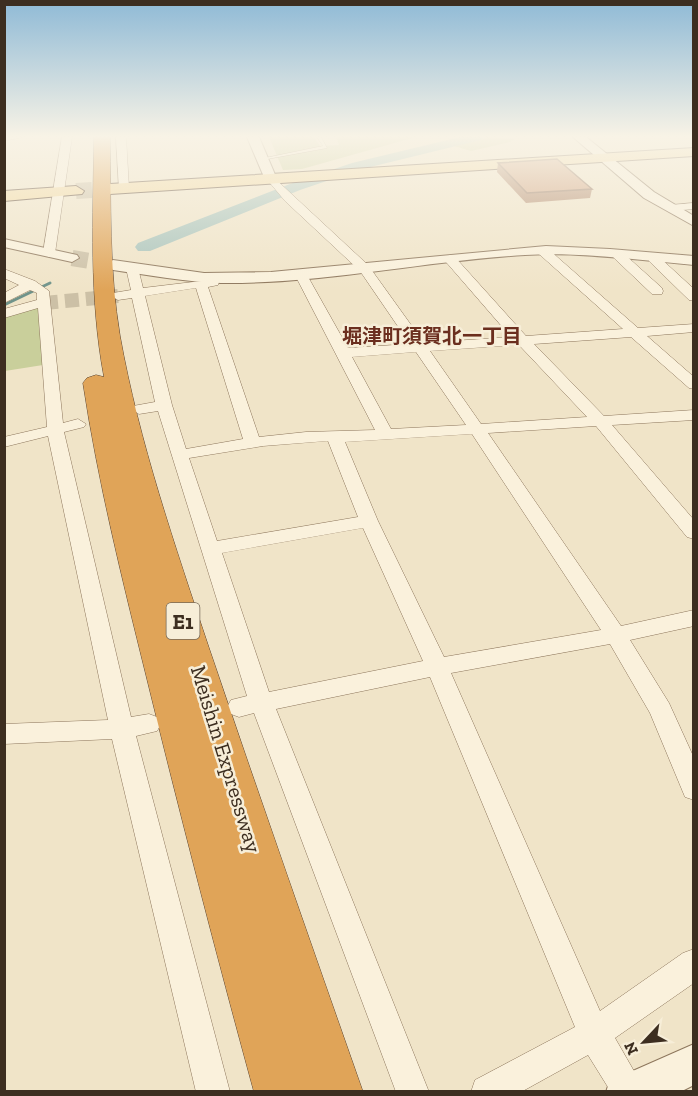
<svg xmlns="http://www.w3.org/2000/svg" width="698" height="1096" viewBox="0 0 698 1096" font-family="'Zilla Slab','Noto Sans JP',serif">
	<style>
		.green { fill: #c9cf9b }
		.lines { fill: none; stroke-linecap: round; stroke-linejoin: round }
		.stream { stroke: #6f938a; stroke-width: 3 }
		.river { fill: #a9c4bc; fill-rule: evenodd }
		.minor-tunnel { stroke: #ccc0a6; stroke-width: 14; stroke-dasharray: 14 7; stroke-linecap: butt }
		.tertiary-tunnel { stroke: #ccc0a6; stroke-width: 16; stroke-dasharray: 16 8; stroke-linecap: butt }
		.primary-tunnel { stroke: #ccc0a6; stroke-width: 16; stroke-dasharray: 16 8; stroke-linecap: butt }
		.service-casing { stroke: #8d765c; stroke-width: 1 }
		.minor-casing { stroke: #8d765c; stroke-width: 1 }
		.tertiary-casing { stroke: #8d765c; stroke-width: 2 }
		.primary-casing { stroke: #5b4430; stroke-width: 2 }
		.motorway-casing { stroke: #5b4430; stroke-width: 1 }
		.service { fill: #faf1dc; fill-rule: evenodd }
		.minor { fill: #faf1dc; fill-rule: evenodd }
		.tertiary { fill: #faf1dc; fill-rule: evenodd }
		.primary { fill: #f3d9a0; fill-rule: evenodd }
		.motorway { fill: #e0a458; fill-rule: evenodd }
		.wall { fill: #b2896c }
		.building { fill: #cf9f7d; stroke: #916f58; stroke-width: 1.5 }
		.labels { text-anchor: middle; dominant-baseline: central; stroke-width: 5; stroke-linejoin: round; paint-order: stroke }
		.far-neighbourhood-label { font-size: 20px; font-weight: bold; fill: #6b2e1e; stroke: #f7eed8 }
		.shield { fill: #f7eed8; stroke: #756857; stroke-width: 1.5 }
		.shield-label { font-size: 21px; font-weight: bold; fill: #3d2e20 }
		.street-label { font-size: 22px; fill: #3d2e20; stroke: #f7eed8 }
	</style>
	<rect width="100%" height="100%" fill="#f0e4c8"/>
	<!-- green -->
	<path class="green" d="M 269,137 L 314,137 L 320,146 L 339,145 L 336,137 L 416,137 L 302,169 L 283,170 Z
		M 487,137 L 514,139 L 510,142 L 471,151 L 454,146 L 457,143 L 481,140 Z
		M 39,307 L 43,365 L 5,371 L 4,317 Z"/>
	<g class="lines">
		<!-- stream -->
		<path class="stream" d="M 4,305 L 50,283"/>
		<!-- river -->
		<path class="river" d="M 460,137 L 483,137 L 481,140 L 362,169 L 300,190 L 150,251 L 138,251 L 135,247 L 138,243 L 290,184 L 352,163 Z"/>
		<!-- minor-tunnel -->
		<path class="minor-tunnel" d="M 44,303 L 118,296"/>
		<!-- tertiary-tunnel -->
		<path class="tertiary-tunnel" d="M 72,258 L 113,265"/>
		<!-- primary-tunnel -->
		<path class="primary-tunnel" d="M 76,191 L 110,189"/>
		<!-- service casing -->
		<g class="service-casing">
			<path id="service" d="M 317,137 L 321,137 L 327,148 L 262,160 L 260,159 L 323,146 Z"/>
		</g>
		<!-- minor casing -->
		<g class="minor-casing">
			<path id="minor" d="M 4,137 L 23,137 L 4,141 Z
				M 62,137 L 72,137 L 55,253 L 49,257 L 43,253 Z
				M 116,137 L 126,137 L 129,188 L 124,191 L 119,188 Z
				M 270,174 L 368,265 L 424,343 L 511,337 L 446,262 L 444,259 L 450,255 L 454,256 L 526,336 L 623,329 L 539,254 L 537,251 L 543,247 L 547,248 L 638,328 L 694,324 L 694,332 L 647,336 L 694,377 L 694,389 L 689,388 L 631,337 L 534,344 L 604,416 L 694,410 L 694,420 L 612,425 L 694,520 L 694,539 L 687,537 L 596,426 L 488,433 L 621,626 L 694,610 L 694,626 L 630,640 L 669,703 L 694,758 L 694,800 L 685,797 L 650,713 L 610,644 L 451,673 L 600,1011 L 683,953 L 694,949 L 694,983 L 615,1038 L 646,1092 L 611,1092 L 588,1055 L 521,1092 L 471,1092 L 475,1080 L 575,1027 L 430,677 L 276,709 L 429,1092 L 396,1092 L 254,713 L 239,717 L 231,714 L 227,707 L 231,700 L 247,696 L 158,411 L 139,414 L 131,409 L 133,406 L 155,402 L 132,298 L 118,300 L 111,296 L 113,293 L 131,290 L 126,268 L 132,264 L 138,268 L 143,288 L 218,279 L 219,282 L 218,285 L 208,287 L 259,437 L 306,432 L 375,430 L 295,275 L 297,272 L 301,271 L 307,275 L 348,348 L 410,344 L 360,271 L 285,201 L 265,177 ZM 196,288 L 243,439 L 186,449 L 172,405 L 145,296 ZM 519,345 L 587,417 L 481,424 L 430,351 ZM 416,352 L 466,425 L 391,429 L 352,357 ZM 472,434 L 601,630 L 444,657 L 378,521 L 345,442 ZM 328,441 L 358,517 L 217,541 L 189,458 L 263,446 ZM 363,528 L 423,661 L 269,692 L 222,553 Z
				M 694,203 L 694,209 L 671,211 L 666,208 L 671,205 Z
				M 618,251 L 622,252 L 662,288 L 663,291 L 662,294 L 652,294 L 614,258 L 612,255 Z
				M 653,254 L 657,255 L 694,289 L 694,301 L 689,300 L 649,261 L 649,255 Z
				M 4,269 L 35,281 L 49,291 L 63,423 L 78,419 L 86,424 L 84,427 L 64,432 L 131,717 L 149,714 L 157,717 L 161,724 L 157,731 L 136,736 L 230,1092 L 196,1092 L 112,739 L 4,744 L 4,724 L 108,720 L 48,436 L 4,447 L 4,437 L 47,427 L 38,308 L 4,318 L 4,309 L 37,300 L 37,293 L 30,290 L 4,303 L 4,293 L 19,285 L 4,278 Z"/>
		</g>
		<!-- tertiary casing -->
		<g class="tertiary-casing">
			<path id="tertiary" d="M 247,137 L 259,137 L 276,177 L 274,180 L 270,181 L 264,177 Z
				M 573,137 L 586,137 L 654,192 L 694,216 L 694,226 L 644,198 Z
				M 4,239 L 77,255 L 79,258 L 72,262 L 4,247 Z
				M 546,246 L 610,249 L 694,256 L 694,265 C 638,260 581,252 525,255 C 424,261 324,284 221,283 C 185,282 149,275 113,270 L 105,265 L 113,260 L 204,273 L 271,272 Z
				M 694,1044 L 694,1085 L 680,1092 L 606,1092 L 611,1077 L 635,1070 Z"/>
		</g>
		<!-- primary casing -->
		<g class="primary-casing">
			<path id="primary" d="M 694,148 L 694,156 L 110,194 L 102,189 L 110,184 Z
				M 76,186 L 84,191 L 82,194 L 4,201 L 4,191 Z"/>
		</g>
		<!-- motorway casing -->
		<g class="motorway-casing">
			<path id="motorway" d="M 94,137 L 110,137 C 111,203 109,271 120,336 C 139,442 175,546 209,648 C 259,796 311,944 363,1092 L 254,1092 C 216,953 180,814 146,675 C 122,578 98,482 83,383 L 87,378 L 96,375 L 104,377 C 89,297 93,218 94,137 Z"/>
		</g>
		<!-- service -->
		<use href="#service" class="service"/>
		<!-- minor -->
		<use href="#minor" class="minor"/>
		<!-- tertiary -->
		<use href="#tertiary" class="tertiary"/>
		<!-- primary -->
		<use href="#primary" class="primary"/>
		<!-- motorway -->
		<use href="#motorway" class="motorway"/>
	</g>
	<!-- wall -->
	<path class="wall" d="M 498,163 L 592,189 L 590,198 L 526,203 L 497,172 Z"/>
	<!-- building -->
	<path class="building" d="M 557,159 L 592,189 L 527,193 L 498,163 Z"/>
	<!-- sky -->
	<linearGradient id="sky" x2="0" y2="1"><stop stop-color="#8fbad6"/><stop offset="0.47" stop-color="#f8f3e6"/><stop offset="1" stop-color="#f8f3e6" stop-opacity="0"/></linearGradient>
	<rect width="698" height="290" fill="url(#sky)"/>
	<g class="labels">
		<!-- far-neighbourhood labels -->
		<g class="far-neighbourhood-label">
			<text x="432" y="336">堀津町須賀北一丁目</text>
		</g>
		<!-- shield labels -->
		<rect class="shield" x="166.5" y="603" width="33" height="36" rx="4.5"/>
		<g class="shield-label">
			<text x="183" y="621">E1</text>
		</g>
		<!-- street labels -->
		<g class="street-label">
			<text transform="translate(226 759) rotate(73)">Meishin Expressway</text>
		</g>
	</g>
	<!-- border -->
	<rect width="698" height="1096" fill="none" stroke="#3d2e20" stroke-width="12"/>
	<!-- north arrow -->
	<g transform="translate(644 1042) rotate(244)" stroke="#f7eed8" stroke-width="4.5" paint-order="stroke">
	<path d="M0-4.5L10 22L0 15L-10 22Z" fill="#3d2e20"/>
	<text y="-9" font-size="16" font-weight="bold" text-anchor="middle" fill="#3d2e20">N</text>
	</g>
</svg>
